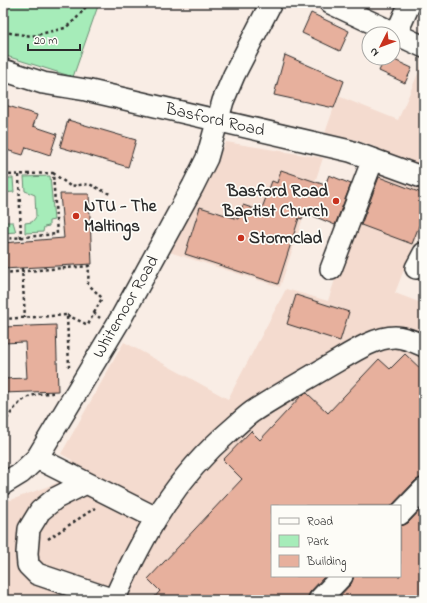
<svg xmlns="http://www.w3.org/2000/svg" width="427" height="603" viewBox="0 0 427 603" font-family="'Indie Flower',sans-serif">
	<style>
		.built { fill: #f4dbcf; fill-rule: evenodd }
		.green { fill: #a6ecb9; stroke: #688c72 }
		.building { fill: #e7b09d; stroke: #2b2b2b }
		.lines { fill: none; stroke-linecap: round; stroke-linejoin: round }
		.minor-casing { stroke: #2b2b2b; stroke-width: 24 }
		.path { stroke: #2b2b2b; stroke-width: 2.5; stroke-dasharray: 3 3; stroke-linecap: butt }
		.minor { stroke: #fdfcf7; stroke-width: 21 }
		.poi-dot { fill: #c8321e; stroke: #fdfcf7; stroke-width: 1.5 }
		.labels { text-anchor: middle; dominant-baseline: central; stroke-width: 3.5; stroke-linejoin: round; paint-order: stroke }
		.street-label { font-size: 17px; fill: #2b2b2b; stroke: #fdfcf7 }
		.poi-label { font-size: 17px; font-weight: bold; fill: #2b2b2b; stroke: #fdfcf7; text-anchor: start }
	</style>
	<rect width="100%" height="100%" fill="#f9ede5"/>
	<filter id="ink" filterUnits="userSpaceOnUse"><feTurbulence type="fractalNoise" baseFrequency=".025" numOctaves="2"/><feDisplacementMap in="SourceGraphic" scale="8" xChannelSelector="R" yChannelSelector="G"/><feConvolveMatrix kernelMatrix="1 2 1 2 8 2 1 2 1" color-interpolation-filters="sRGB"/></filter>
	<g filter="url(#ink)">
		<!-- built -->
		<path class="built" d="M 423,62 L 424,62 L 424,217 L 395,293 L 424,304 L 424,600 L 3,600 L 3,499 L 11,500 L 57,483 L 72,460 L 61,454 L 124,342 L 228,399 L 286,289 L 328,301 L 378,148 L 356,140 L 325,133 L 338,96 L 398,120 ZM 272,506 L 400,506 L 400,576 L 272,576 Z
			M 226,142 L 323,158 L 280,287 L 166,251 Z"/>
		<!-- green -->
		<path class="green" d="M 3,3 L 99,3 L 73,77 L 3,55 Z
			M 50,176 L 54,220 L 49,221 L 49,226 L 44,227 L 43,232 L 25,233 L 25,223 L 32,222 L 36,217 L 35,195 L 25,191 L 24,177 Z
			M 3,178 L 13,178 L 14,192 L 3,193 Z
			M 3,193 L 5,222 L 13,222 L 16,232 L 3,233 Z"/>
		<!-- building -->
		<path class="building" d="M 311,13 L 349,31 L 340,51 L 302,33 Z
			M 285,55 L 344,81 L 334,108 L 274,95 Z
			M 385,58 L 390,58 L 412,68 L 405,83 L 379,71 Z
			M 5,105 L 37,115 L 33,126 L 57,134 L 50,155 L 26,147 L 23,155 L 3,149 L 3,112 Z
			M 68,120 L 136,140 L 128,167 L 60,147 Z
			M 281,170 L 325,185 L 329,175 L 351,184 L 335,225 L 304,212 L 302,219 L 299,218 L 278,284 L 185,254 L 200,207 L 238,219 L 243,205 L 261,211 L 272,181 L 277,183 Z
			M 379,177 L 424,194 L 424,213 L 412,244 L 361,225 Z
			M 60,194 L 89,194 L 92,264 L 3,269 L 3,243 L 64,238 Z
			M 296,295 L 349,312 L 340,341 L 287,324 Z
			M 56,325 L 58,391 L 3,393 L 3,379 L 27,378 L 25,342 L 3,343 L 3,327 Z
			M 405,354 L 424,372 L 424,477 L 420,478 L 415,481 L 391,506 L 272,506 L 272,576 L 325,576 L 310,592 L 307,600 L 152,600 L 160,591 L 148,579 L 242,479 L 223,460 L 251,431 L 260,440 L 302,395 L 307,393 L 328,413 L 379,359 L 390,369 Z
			M 424,506 L 424,600 L 336,600 L 351,584 L 354,576 L 400,576 L 400,526 L 404,525 L 408,523 Z"/>
		<g class="lines">
			<!-- minor casing -->
			<g class="minor-casing">
				<path id="minor" d="M 330,3 L 424,47
					M 396,34 L 410,3
					M 3,70 L 43,83 L 86,90 L 350,151 L 424,178
					M 416,268 L 424,253
					M 331,269 L 373,159
					M 37,458 L 156,518
					M 86,483 L 56,498 L 40,511 L 29,529 L 27,553 L 28,565 L 37,574 L 114,600
					M 3,484 L 21,473 L 37,458 L 121,318 L 193,186 L 207,158 L 223,101 L 234,75 L 271,3
					M 400,514 L 424,489
					M 114,600 C 144,533 175,478 231,430 C 238,424 245,417 252,412 C 276,396 302,382 327,367 C 347,356 373,337 395,337 C 405,337 415,342 424,346
					M 319,600 L 342,576"/>
			</g>
			<!-- path -->
			<path class="path" d="M 3,32 L 32,36 L 65,28 L 76,19 L 85,8 L 87,3
				M 53,173 L 70,186 L 89,184 L 112,195
				M 3,175 L 53,173 L 57,234 L 3,239
				M 19,175 L 21,241
				M 22,268 L 25,318
				M 3,273 L 89,266 L 88,284 L 102,298 L 94,313
				M 67,315 L 88,325 L 94,313 L 100,318
				M 3,319 L 67,315 L 69,367
				M 3,424 C 19,402 24,393 53,393
				M 48,539 L 95,508"/>
			<!-- minor -->
			<use href="#minor" class="minor"/>
		</g>
	</g>
	<!-- markers -->
	<g class="poi-dot">
		<circle cx="336" cy="201" r="4"/>
		<circle cx="76" cy="216" r="4"/>
		<circle cx="241" cy="238" r="4"/>
	</g>
	<g class="labels">
		<!-- street labels -->
		<g class="street-label">
			<text transform="translate(215 120) rotate(13)">Basford Road</text>
			<text transform="translate(126 307) rotate(-60)">Whitemoor Road</text>
		</g>
		<!-- poi labels -->
		<g class="poi-label">
			<text x="328" y="191" text-anchor="end">Basford Road<tspan x="328" dy="20">Baptist Church</tspan></text>
			<text x="84" y="206">NTU - The<tspan x="84" dy="20">Maltings</tspan></text>
			<text x="249" y="238">Stormclad</text>
		</g>
	</g>
	<!-- margin -->
	<rect width="427" height="603" fill="none" stroke="#fdfcf7" stroke-width="16"/>
	<rect x="8" y="8" width="411" height="587" fill="none" stroke="#2b2b2b" stroke-width="1.5" filter="url(#ink)"/>
	<!-- legend -->
	<rect x="271" y="505" width="130" height="72" fill="#fdfcf7" stroke="#a9a8a5"/>
	<rect x="279" y="518" width="20" height="6" fill="#fdfcf7" stroke="#a9a8a5"/>
	<text x="307" y="525" font-size="12" fill="#2b2b2b">Road</text>
	<rect x="279" y="535" width="20" height="12" fill="#a6ecb9" stroke="#a9a8a5"/>
	<text x="307" y="545" font-size="12" fill="#2b2b2b">Park</text>
	<rect x="279" y="555" width="20" height="12" fill="#e7b09d" stroke="#a9a8a5"/>
	<text x="307" y="565" font-size="12" fill="#2b2b2b">Building</text>
	<!-- north arrow -->
	<g transform="translate(381 46) rotate(228)"><circle r="19" fill="#fdfcf7" stroke="#a9a8a5"/>
	<path d="M0-3L7 15L0 10L-7 15Z" fill="#c8321e"/>
	<text y="-6" font-size="11" font-weight="bold" text-anchor="middle" fill="#2b2b2b">N</text>
	</g>
	<!-- scale -->
	<path d="M28 44v6h52v-6" fill="none" stroke="#2b2b2b" stroke-width="2"/>
	<text x="34" y="44" font-size="12" fill="#2b2b2b" stroke="#fdfcf7" stroke-width="3" paint-order="stroke">20 m</text>
</svg>
